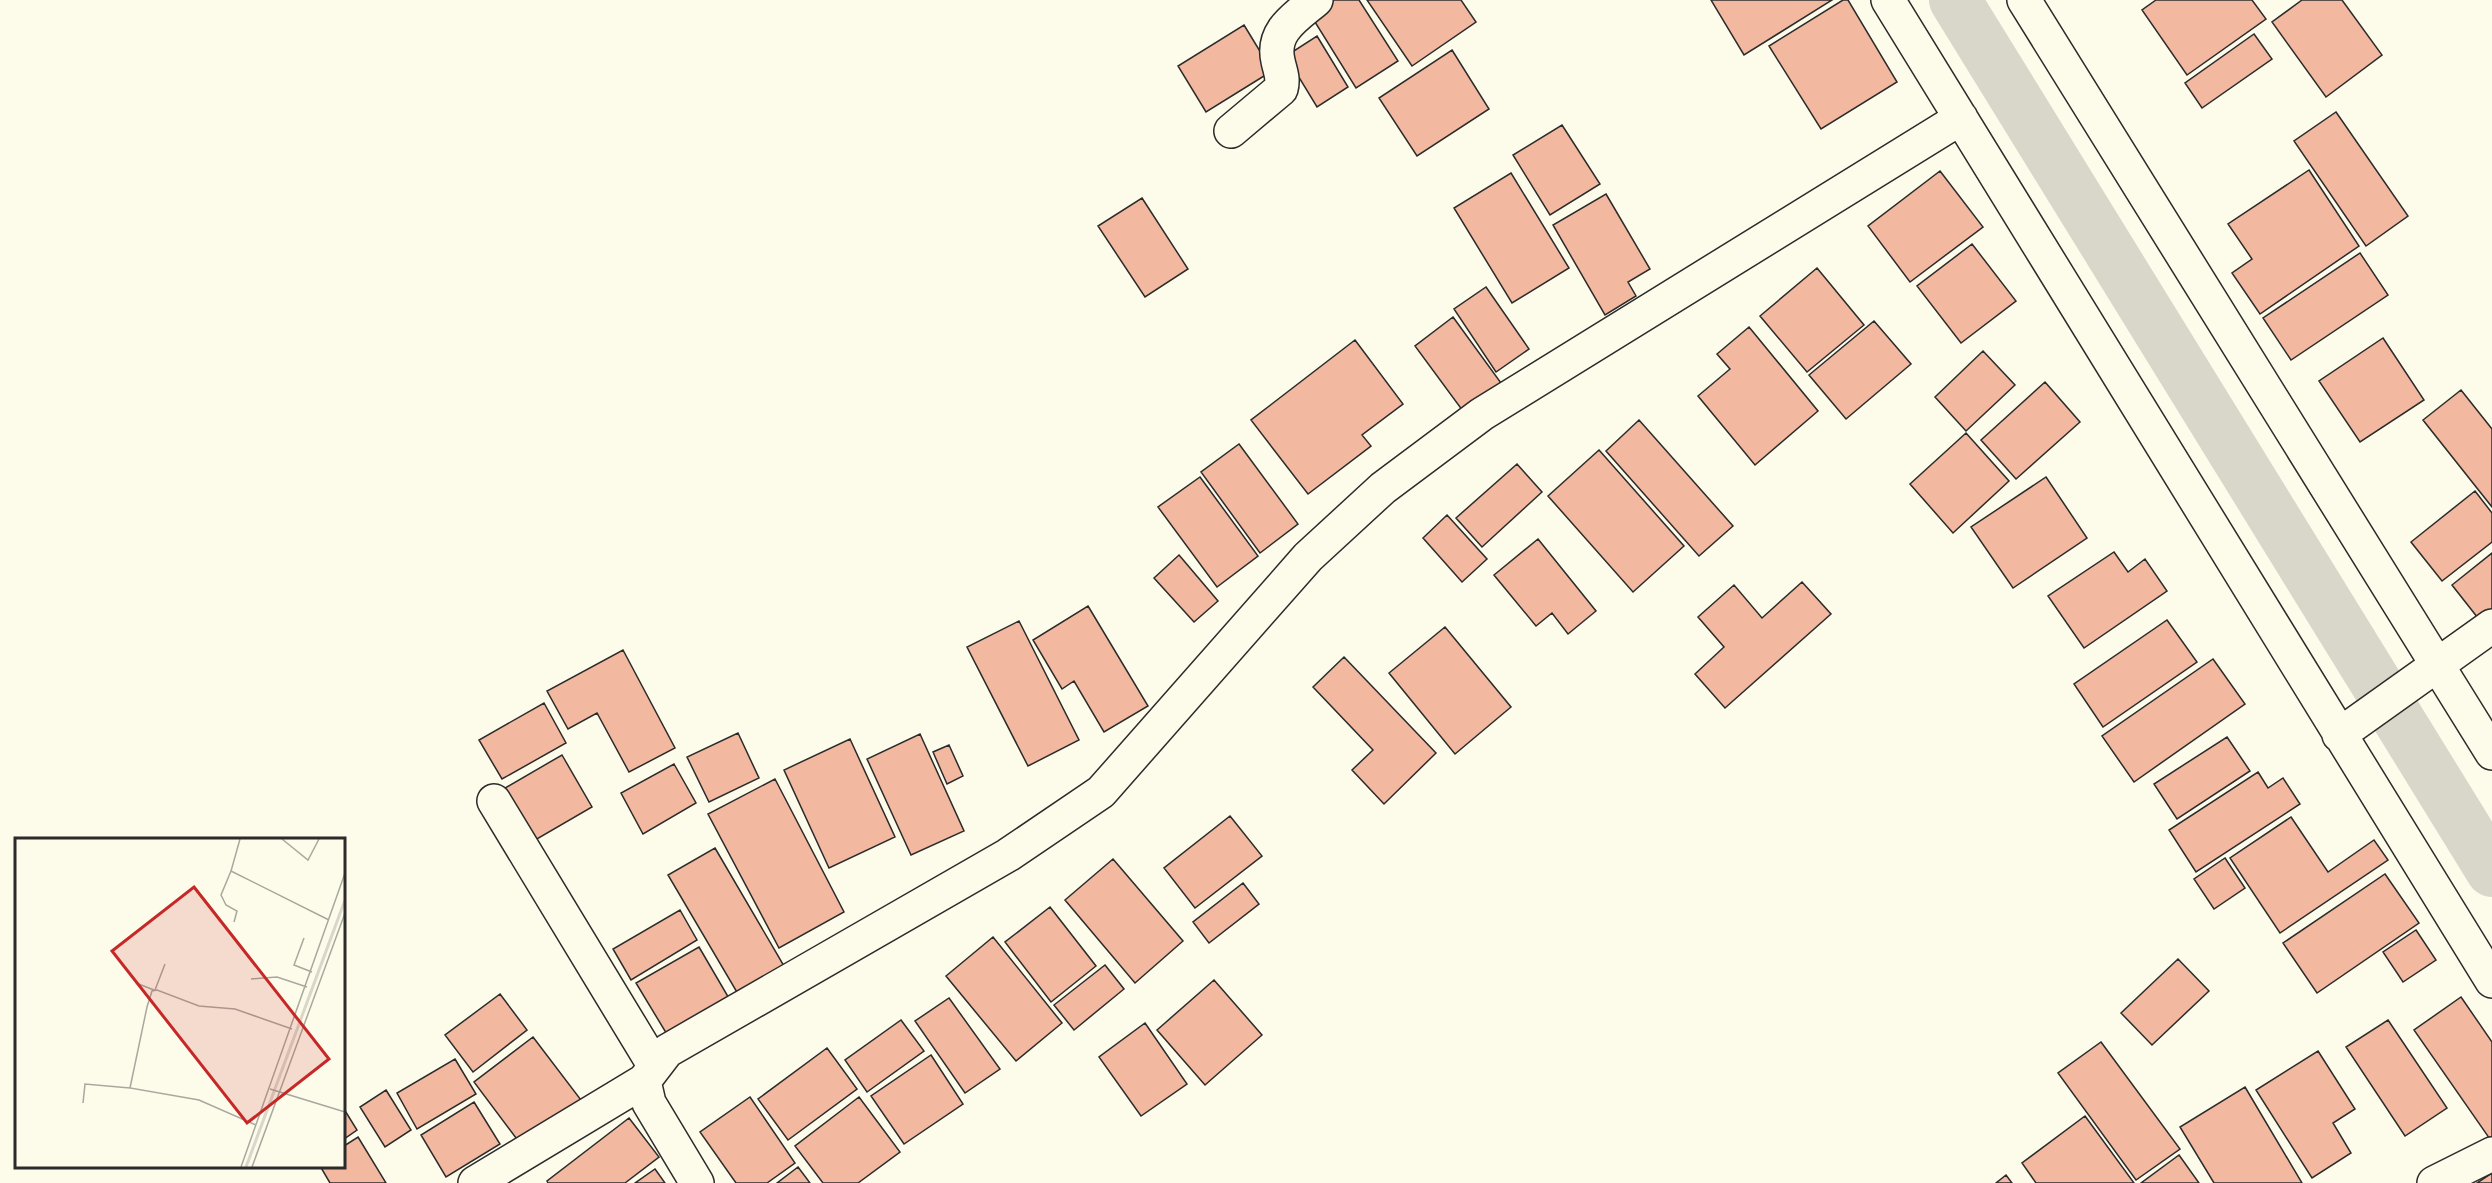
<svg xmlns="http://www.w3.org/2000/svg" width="2492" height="1183" viewBox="0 0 2492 1183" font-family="Roboto,sans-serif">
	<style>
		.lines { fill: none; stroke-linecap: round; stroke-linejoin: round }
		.canal { stroke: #d8d7c9; stroke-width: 52 }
		.building { fill: #f2b8a0; stroke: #2b2b2b; stroke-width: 1.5 }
		.minor-casing { stroke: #2b2b2b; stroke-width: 36 }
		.minor { stroke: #fdfbea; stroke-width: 33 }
		.inset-river { fill: none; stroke: #d8d7c9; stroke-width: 3 }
		.inset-road { fill: none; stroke: #a9a89e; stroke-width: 1.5 }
		.view { fill: #c62828; fill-opacity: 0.15; stroke: #c62828; stroke-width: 3 }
		.inset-edge { fill: none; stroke: #2b2b2b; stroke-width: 3 }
	</style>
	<rect width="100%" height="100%" fill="#fdfbea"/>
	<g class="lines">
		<!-- canal -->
		<path class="canal" d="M 1955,0 L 2492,871"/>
	</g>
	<!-- building -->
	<path class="building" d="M 1331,0 L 1359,0 L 1398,61 L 1356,88 L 1310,14 Z
		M 1367,0 L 1461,0 L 1476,22 L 1412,66 Z
		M 1711,0 L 1832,0 L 1744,55 Z
		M 1843,0 L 1848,0 L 1897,82 L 1821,129 L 1769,46 Z
		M 2156,0 L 2252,0 L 2266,19 L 2187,75 L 2142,10 Z
		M 2302,0 L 2342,0 L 2382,55 L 2326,97 L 2272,22 Z
		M 1244,25 L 1272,71 L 1206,112 L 1178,66 Z
		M 2254,34 L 2272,59 L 2202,108 L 2185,83 Z
		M 1317,36 L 1348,87 L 1317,107 L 1286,56 Z
		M 1452,50 L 1489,109 L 1417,156 L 1379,98 Z
		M 2336,112 L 2408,216 L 2366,246 L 2294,141 Z
		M 1562,125 L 1600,184 L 1550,215 L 1513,155 Z
		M 2309,170 L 2359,246 L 2260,314 L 2232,273 L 2252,259 L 2228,224 Z
		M 1940,171 L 1983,227 L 1910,282 L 1868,226 Z
		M 1511,173 L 1569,268 L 1512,303 L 1454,208 Z
		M 1606,194 L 1650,269 L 1628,282 L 1636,296 L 1605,315 L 1553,225 Z
		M 1142,198 L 1188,269 L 1145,297 L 1098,226 Z
		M 1972,244 L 2016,301 L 1961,343 L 1917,286 Z
		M 2360,253 L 2388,295 L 2291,360 L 2263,318 Z
		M 1817,268 L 1864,325 L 1807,372 L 1760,316 Z
		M 1486,287 L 1529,349 L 1496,372 L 1454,309 Z
		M 1453,317 L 1509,394 L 1471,422 L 1415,346 Z
		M 1874,321 L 1911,364 L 1846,419 L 1809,375 Z
		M 1749,327 L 1818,411 L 1755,465 L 1698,396 L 1730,369 L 1717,354 Z
		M 2383,338 L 2424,400 L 2360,442 L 2319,381 Z
		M 1355,340 L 1403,404 L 1362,435 L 1371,446 L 1308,494 L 1251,420 Z
		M 1983,351 L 2015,385 L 1966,431 L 1935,397 Z
		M 2045,382 L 2080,422 L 2016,479 L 1981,440 Z
		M 2461,390 L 2492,429 L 2492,507 L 2423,420 Z
		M 1639,420 L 1733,526 L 1699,556 L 1606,451 Z
		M 1966,433 L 2009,481 L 1953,533 L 1910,484 Z
		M 1239,444 L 1298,524 L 1260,553 L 1201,472 Z
		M 1599,450 L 1684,546 L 1633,592 L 1548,496 Z
		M 1517,464 L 1542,492 L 1482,547 L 1456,518 Z
		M 1200,477 L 1258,556 L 1217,587 L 1158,507 Z
		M 2046,477 L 2087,538 L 2013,588 L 1971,527 Z
		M 2475,491 L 2492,513 L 2492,542 L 2442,581 L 2411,542 Z
		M 1447,515 L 1487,559 L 1462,582 L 1423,538 Z
		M 1538,539 L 1596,611 L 1568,634 L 1552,613 L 1536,626 L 1494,575 Z
		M 2114,552 L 2128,572 L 2145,559 L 2167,591 L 2084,648 L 2048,596 Z
		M 2492,553 L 2492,622 L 2485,627 L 2452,585 Z
		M 1179,555 L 1218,601 L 1194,622 L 1154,578 Z
		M 1802,582 L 1831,614 L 1725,708 L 1695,674 L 1724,647 L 1698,617 L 1734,585 L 1762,618 Z
		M 1088,606 L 1148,706 L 1104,732 L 1074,681 L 1062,689 L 1033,640 Z
		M 2167,620 L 2197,662 L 2103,727 L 2074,684 Z
		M 1019,621 L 1079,740 L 1028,766 L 967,647 Z
		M 1445,627 L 1511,707 L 1455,754 L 1389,673 Z
		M 623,650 L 675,748 L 629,772 L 597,713 L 568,729 L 547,691 Z
		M 1344,657 L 1436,753 L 1384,804 L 1352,770 L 1373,750 L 1313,687 Z
		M 2213,659 L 2245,704 L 2134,782 L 2102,736 Z
		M 544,703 L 566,743 L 502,779 L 479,740 Z
		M 738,733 L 759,778 L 709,802 L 687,757 Z
		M 920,734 L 964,831 L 911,855 L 867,759 Z
		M 2227,737 L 2250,771 L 2177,819 L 2154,784 Z
		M 850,739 L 895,837 L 829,868 L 784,770 Z
		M 949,745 L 963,776 L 947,784 L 933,752 Z
		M 562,755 L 592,807 L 530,843 L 500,791 Z
		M 674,764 L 696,803 L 643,834 L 621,793 Z
		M 2258,772 L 2268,788 L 2283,778 L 2300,804 L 2196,872 L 2169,830 Z
		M 775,779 L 844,912 L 779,948 L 708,814 Z
		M 1230,816 L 1262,856 L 1195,908 L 1164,868 Z
		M 2291,817 L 2328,872 L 2374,840 L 2388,860 L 2280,933 L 2230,858 Z
		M 715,848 L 784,966 L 738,994 L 668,875 Z
		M 2225,858 L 2245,888 L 2214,909 L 2194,879 Z
		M 1113,859 L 1183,941 L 1135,983 L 1065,900 Z
		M 2385,874 L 2419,923 L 2317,993 L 2283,943 Z
		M 1243,883 L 1259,904 L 1209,943 L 1193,922 Z
		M 1050,907 L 1096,966 L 1051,1002 L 1005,942 Z
		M 680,910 L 697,940 L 631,980 L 613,949 Z
		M 2416,930 L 2436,960 L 2403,982 L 2383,952 Z
		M 993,937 L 1062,1023 L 1016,1061 L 946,976 Z
		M 699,947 L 730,1000 L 668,1036 L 636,983 Z
		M 2178,959 L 2209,991 L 2152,1045 L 2121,1013 Z
		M 1105,965 L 1124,989 L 1074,1030 L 1054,1005 Z
		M 1214,980 L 1262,1035 L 1205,1085 L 1157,1030 Z
		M 500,994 L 527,1030 L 473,1072 L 445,1035 Z
		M 2461,997 L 2492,1042 L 2492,1142 L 2414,1030 Z
		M 949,998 L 1000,1069 L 965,1093 L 915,1021 Z
		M 901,1020 L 924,1051 L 867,1092 L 845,1060 Z
		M 2388,1020 L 2447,1108 L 2405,1136 L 2346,1047 Z
		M 1145,1023 L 1187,1084 L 1141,1116 L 1099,1057 Z
		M 533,1037 L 581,1100 L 522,1146 L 474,1082 Z
		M 2101,1042 L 2180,1149 L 2136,1180 L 2058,1073 Z
		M 827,1048 L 857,1089 L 788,1140 L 758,1099 Z
		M 2318,1051 L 2355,1109 L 2333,1123 L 2351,1153 L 2312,1178 L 2256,1090 Z
		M 931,1055 L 963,1104 L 904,1144 L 871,1096 Z
		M 455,1059 L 476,1094 L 417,1129 L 397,1093 Z
		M 2245,1087 L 2302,1183 L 2214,1183 L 2180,1127 Z
		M 386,1090 L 411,1130 L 385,1147 L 360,1107 Z
		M 750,1097 L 795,1163 L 767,1183 L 736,1183 L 700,1132 Z
		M 859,1097 L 900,1152 L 858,1183 L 823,1183 L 795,1146 Z
		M 474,1102 L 500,1144 L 446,1177 L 421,1135 Z
		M 344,1109 L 357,1130 L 344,1139 Z
		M 2085,1116 L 2134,1183 L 2036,1183 L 2022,1163 Z
		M 629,1118 L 659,1157 L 625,1183 L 548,1183 L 547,1181 Z
		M 358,1137 L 386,1183 L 330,1183 L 320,1166 L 344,1166 L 344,1146 Z
		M 2179,1155 L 2199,1183 L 2141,1183 Z
		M 798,1167 L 810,1183 L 777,1183 Z
		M 655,1169 L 665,1183 L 635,1183 Z
		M 2492,1173 L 2492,1183 L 2477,1183 Z
		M 2006,1175 L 2012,1183 L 1996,1183 Z"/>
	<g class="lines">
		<!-- minor casing -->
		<g class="minor-casing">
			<path id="minor" d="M 1888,0 L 2492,981
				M 2024,0 L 2492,753
				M 1231,131 L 1281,89 C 1284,78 1280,71 1278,61 C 1271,31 1296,17 1316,0
				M 2339,735 L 2492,626
				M 494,801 L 654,1065
				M 475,1183 L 644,1081
				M 697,1183 L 649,1103 L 644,1081 L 667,1051 L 1008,855 L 1101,792 L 1308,557 L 1383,488 L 1482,414 L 1961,118
				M 2434,1183 L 2492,1154"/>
		</g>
		<!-- minor -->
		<use href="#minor" class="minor"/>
	</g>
	<!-- overview -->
	<g transform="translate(15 838)">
		<rect width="330" height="330" fill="#fdfbea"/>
		<path class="inset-river" d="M 231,329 L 330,62"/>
		<path class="inset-road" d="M 225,1 L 216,33 L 314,82M 267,1 L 293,22 L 304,1M 216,33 L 206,57 L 211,67 L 222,73 L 219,84M 289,100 L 279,127 L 297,134M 236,141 L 262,139 L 292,149M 121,145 L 139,152M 140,152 L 150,126M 255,251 L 330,274M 68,265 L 70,246 L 115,250M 241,287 L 184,262 L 115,250 L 132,169 L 137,153 L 142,152 L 184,168 L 220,171 L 277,191M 226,329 L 330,35M 237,329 L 330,75"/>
		<path class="view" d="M 179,49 L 314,221 L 232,285 L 97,113 Z"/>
		<rect width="330" height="330" class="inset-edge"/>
	</g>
</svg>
